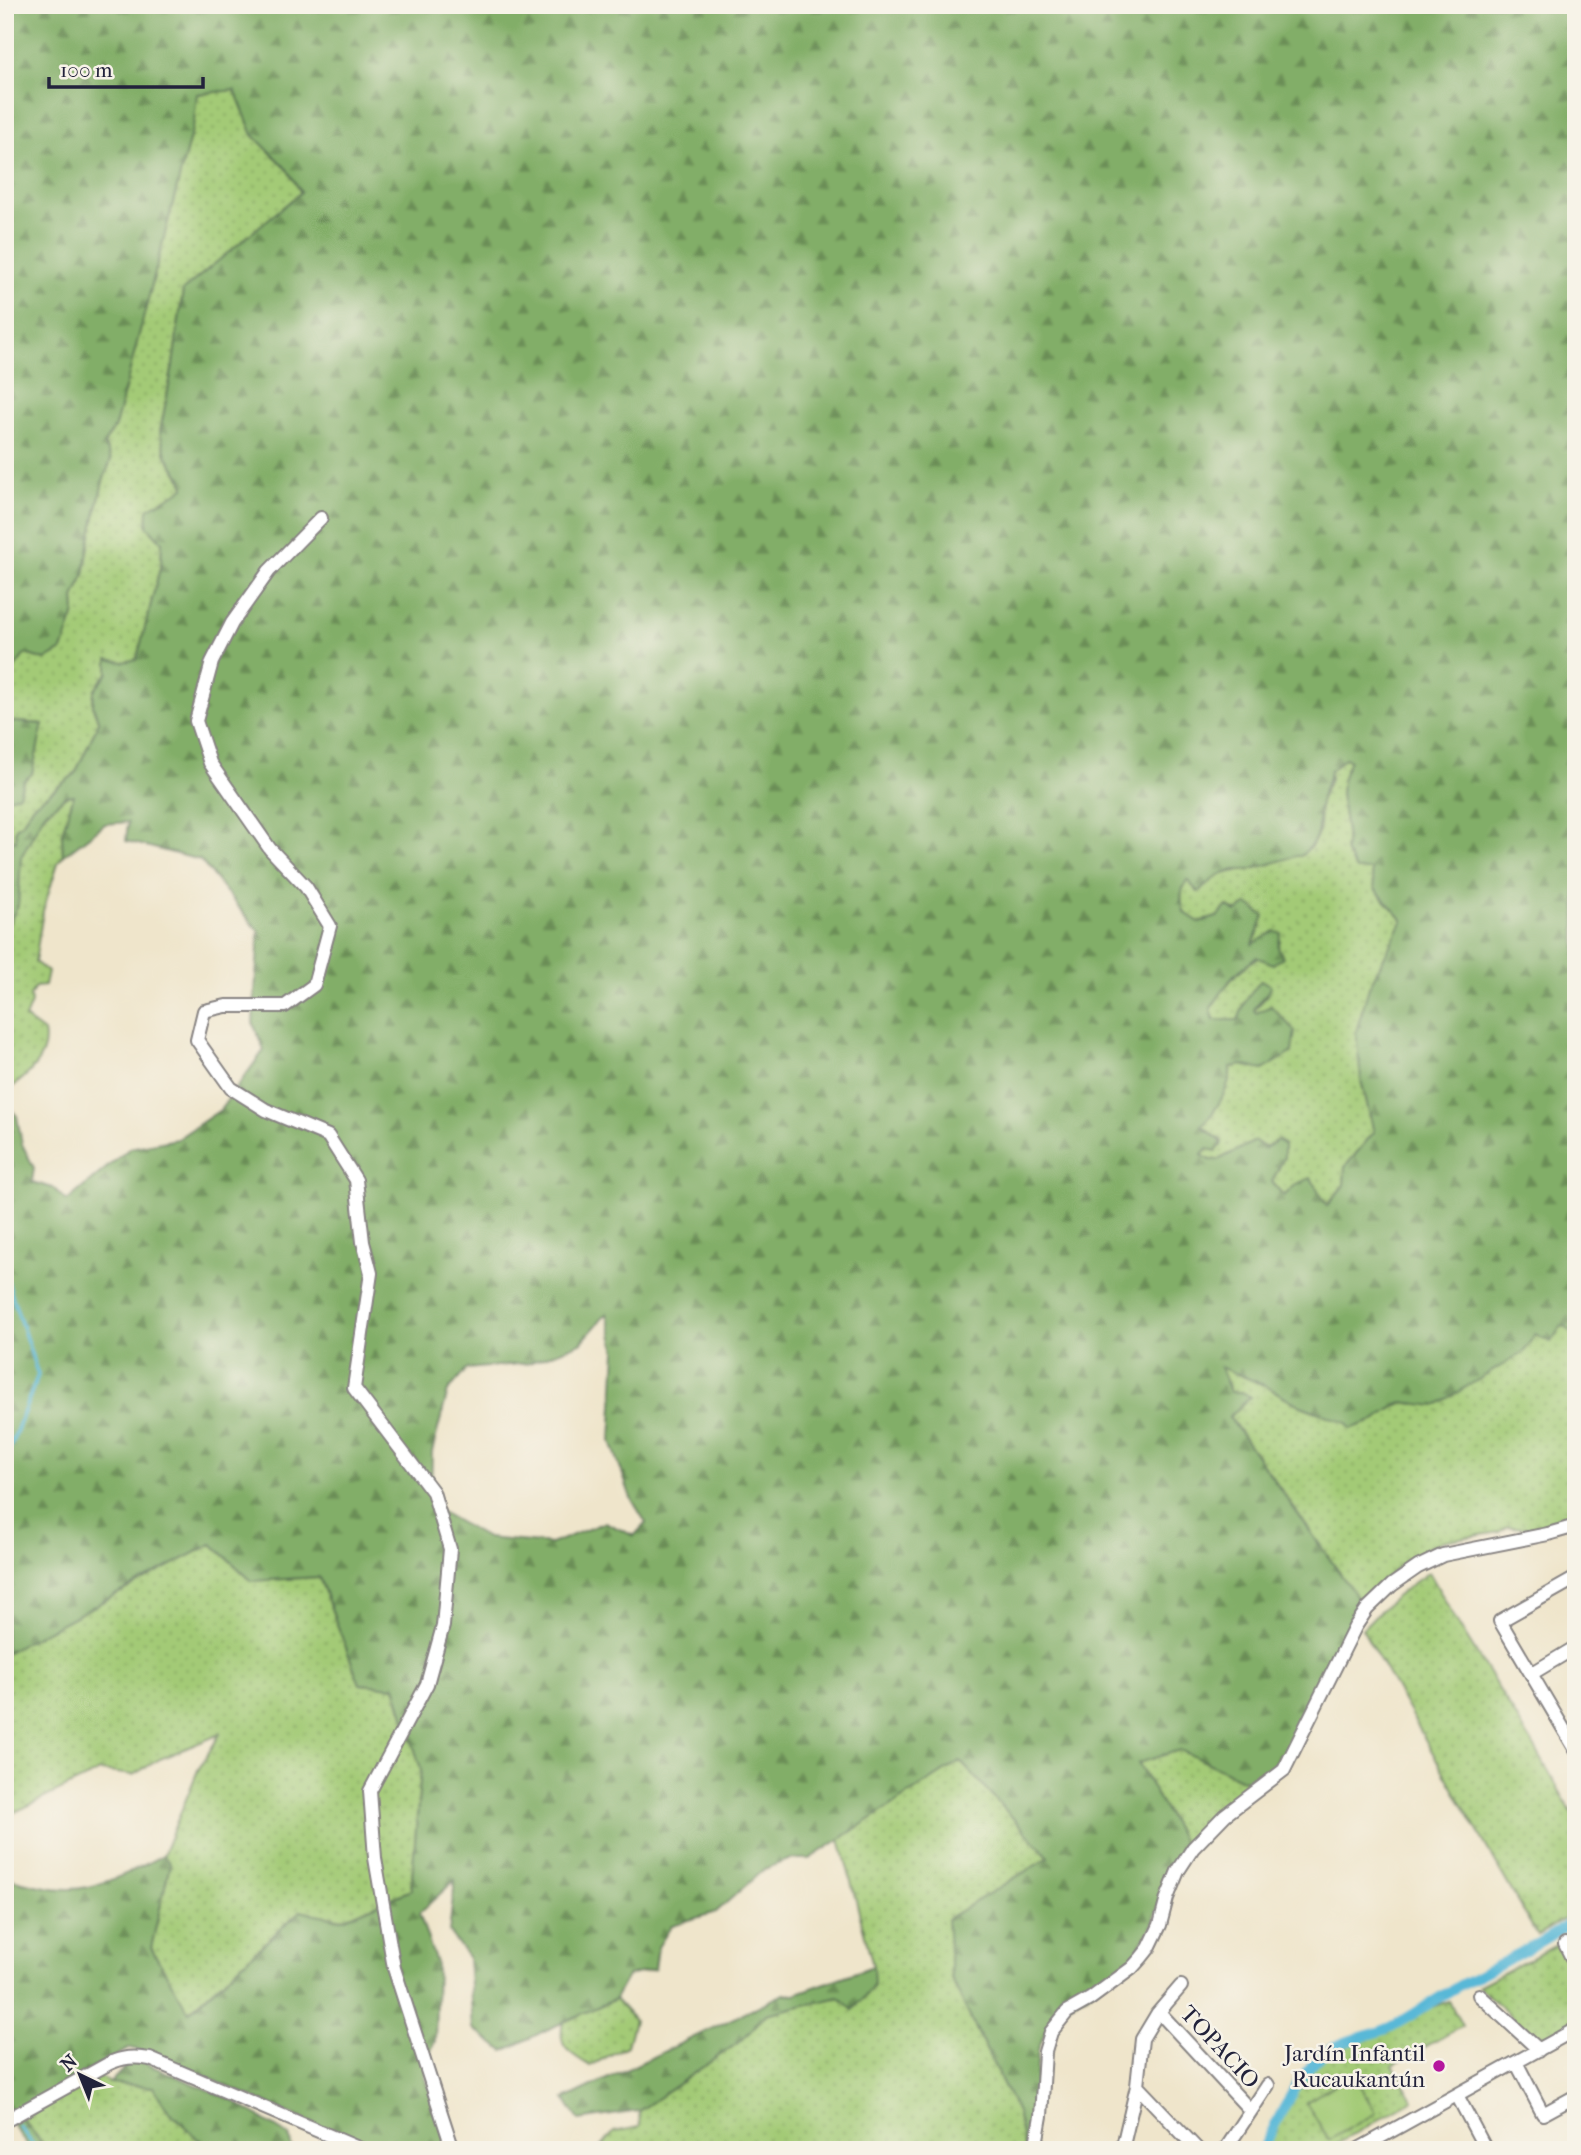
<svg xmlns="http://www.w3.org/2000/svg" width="1581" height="2155" viewBox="0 0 1581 2155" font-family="'IM FELL French Canon',serif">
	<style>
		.grass { fill: url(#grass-dots); stroke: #627658; stroke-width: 2 }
		.forest { fill: url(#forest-firs); stroke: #526851; stroke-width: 2; fill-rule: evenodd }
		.garden { fill: #a3ca76; stroke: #627658; stroke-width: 2 }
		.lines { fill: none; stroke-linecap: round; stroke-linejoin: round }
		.stream { stroke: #59b8d7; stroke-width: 3.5 }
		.canal { stroke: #59b8d7; stroke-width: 10 }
		.minor-casing { stroke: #888483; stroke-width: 16 }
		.minor { stroke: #fff; stroke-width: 12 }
		.poi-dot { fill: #b5179e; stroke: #f7f3e8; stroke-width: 2.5 }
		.labels { text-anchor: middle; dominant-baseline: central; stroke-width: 5; stroke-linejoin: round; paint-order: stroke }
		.street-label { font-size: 23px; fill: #22223b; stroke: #f7f3e8 }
		.poi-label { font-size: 23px; fill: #22223b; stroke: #f7f3e8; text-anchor: end }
	</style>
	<defs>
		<pattern id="grass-dots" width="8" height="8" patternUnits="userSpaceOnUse" patternTransform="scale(1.75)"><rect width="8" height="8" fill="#a3ca76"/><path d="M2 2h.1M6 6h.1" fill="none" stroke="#8cad67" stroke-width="1.8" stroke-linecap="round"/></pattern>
		<pattern id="forest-firs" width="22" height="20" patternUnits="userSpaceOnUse" patternTransform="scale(1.75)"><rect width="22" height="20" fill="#82ae67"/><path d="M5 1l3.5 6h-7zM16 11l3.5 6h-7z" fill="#6a8d56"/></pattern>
	</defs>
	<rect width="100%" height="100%" fill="#f7f3e8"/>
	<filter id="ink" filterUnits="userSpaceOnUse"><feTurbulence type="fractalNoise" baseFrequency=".0143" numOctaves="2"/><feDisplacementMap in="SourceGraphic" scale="14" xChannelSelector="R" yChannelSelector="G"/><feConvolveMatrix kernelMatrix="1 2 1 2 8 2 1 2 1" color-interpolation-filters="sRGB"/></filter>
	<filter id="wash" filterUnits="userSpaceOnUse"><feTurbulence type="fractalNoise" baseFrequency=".00686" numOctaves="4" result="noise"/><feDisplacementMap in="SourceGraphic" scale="28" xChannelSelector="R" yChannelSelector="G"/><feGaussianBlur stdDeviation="1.57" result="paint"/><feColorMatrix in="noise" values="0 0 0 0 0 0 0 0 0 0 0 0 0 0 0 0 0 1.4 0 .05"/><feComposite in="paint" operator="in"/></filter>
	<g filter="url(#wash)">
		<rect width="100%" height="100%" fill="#efe5cb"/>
		<!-- grass -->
		<path class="grass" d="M 235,90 L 253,135 L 287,169 L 301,193 L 183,290 L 173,365 L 160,432 L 166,455 L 182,480 L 184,488 L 147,526 L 162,542 L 161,564 L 137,659 C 116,663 90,682 93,706 C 93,711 97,717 99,722 L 75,774 L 32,806 L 23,822 L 15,829 L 16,841 L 5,840 L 5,799 L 19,794 L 43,724 L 5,721 L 5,681 L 25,654 L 45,660 L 62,650 L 75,612 L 74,598 L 84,575 L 90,539 L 103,481 L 111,460 L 104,444 L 115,426 L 194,121 L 196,94 Z
			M 1345,757 L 1350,760 C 1348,767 1343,775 1342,782 C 1338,805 1350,828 1345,851 L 1356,870 L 1371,870 L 1375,889 L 1403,920 L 1369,987 L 1361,1081 L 1374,1132 L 1345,1167 L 1344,1185 L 1326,1206 L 1296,1184 L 1284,1196 L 1272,1182 L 1284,1157 L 1255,1142 L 1218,1160 L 1210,1160 L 1202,1155 L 1207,1149 L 1222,1141 L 1202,1126 C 1215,1112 1232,1086 1230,1067 L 1242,1065 L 1263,1070 L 1292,1052 L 1264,1011 L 1256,1013 L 1254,1010 L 1268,995 L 1246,1000 L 1238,1020 L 1214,1020 L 1211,1008 C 1229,978 1246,961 1278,947 L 1280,941 L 1253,944 L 1262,925 L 1227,906 L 1217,917 L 1199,922 L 1184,913 C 1180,899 1180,892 1187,880 L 1198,892 L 1219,875 L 1272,863 L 1311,847 L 1319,832 L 1320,801 L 1330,780 L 1330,771 Z
			M 74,794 L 62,833 L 63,856 L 58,863 L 43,911 L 35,962 L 48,972 L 45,986 L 35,987 L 30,996 L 31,1003 L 25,1018 L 44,1032 C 50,1059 24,1079 5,1092 L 5,931 L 18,905 L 21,857 L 44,814 L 66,796 Z
			M 1561,1326 L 1567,1326 L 1576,1340 L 1576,1513 C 1555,1520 1529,1532 1508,1526 L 1500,1532 L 1442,1541 L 1419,1552 L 1406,1560 L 1366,1595 L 1361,1603 L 1229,1416 L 1242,1392 L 1231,1392 L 1220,1366 L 1264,1385 L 1301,1406 L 1347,1423 L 1351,1428 L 1373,1421 L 1403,1402 L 1414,1404 L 1533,1338 L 1535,1334 Z
			M 211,1543 L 252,1581 L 319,1577 L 360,1684 L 395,1687 L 421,1769 L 411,1890 L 343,1919 L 300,1911 L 188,2012 L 151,1948 L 170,1864 L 163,1855 L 198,1770 L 220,1734 L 160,1759 L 133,1775 L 100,1771 L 5,1817 L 5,1653 Z
			M 1429,1572 L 1459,1625 L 1537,1751 L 1576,1820 L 1576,1912 L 1537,1935 L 1362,1629 C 1382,1607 1404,1589 1429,1572 Z
			M 1180,1749 L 1253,1784 L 1217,1813 L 1186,1847 L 1138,1763 Z
			M 960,1761 L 1049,1857 L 951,1979 L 1017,2112 L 1025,2150 L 601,2148 L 614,2132 L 640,2127 L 639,2111 L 742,2040 L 766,2014 L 840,1997 L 853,2010 L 873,1966 L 840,1839 Z
			M 1560,1943 L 1576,1977 L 1576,2020 L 1538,2041 L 1478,1986 Z
			M 615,1999 L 634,2020 L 627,2046 L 590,2066 C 570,2053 557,2049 563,2022 Z
			M 1449,2001 L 1462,2026 L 1393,2065 L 1413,2100 L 1327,2150 L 1262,2150 L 1282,2115 L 1290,2095 L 1318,2059 L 1328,2049 L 1387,2029 L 1420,2011 Z
			M 99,2076 L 110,2083 L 153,2087 L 168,2109 L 209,2150 L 48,2150 L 22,2119 Z"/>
		<!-- forest -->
		<path class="forest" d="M 5,5 L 1576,5 L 1576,1340 L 1566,1326 L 1561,1327 L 1551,1342 L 1535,1334 L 1524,1352 L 1435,1406 L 1402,1402 L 1373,1421 L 1350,1429 L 1347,1423 L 1301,1406 L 1264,1385 L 1220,1367 L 1230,1392 L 1242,1392 L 1251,1397 L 1229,1417 L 1361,1603 L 1347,1628 L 1282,1764 L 1253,1784 L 1180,1750 L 1138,1763 L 1186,1847 L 1172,1868 L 1162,1894 L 1153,1925 L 1135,1954 L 1126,1966 L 1087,1995 L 1068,2005 L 1049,2023 L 1038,2050 L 1036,2088 L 1028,2150 L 1025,2150 L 1017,2112 L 951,1978 L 947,1919 L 1049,1857 L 960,1761 L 809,1859 L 791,1859 L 764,1869 L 716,1912 L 672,1925 L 658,1947 L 655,1969 L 628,1976 L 615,1999 L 544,2031 L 504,2051 L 473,2029 L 468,1957 L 449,1932 L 455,1880 L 419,1913 L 437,1966 L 435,2041 L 429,2055 L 425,2076 L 449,2150 L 374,2150 L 151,2053 L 130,2048 L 5,2117 L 5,1877 C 28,1884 63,1893 87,1887 C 114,1881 139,1868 163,1855 L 170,1864 L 151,1948 L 189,2012 L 300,1911 L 343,1919 L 411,1890 L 421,1769 L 395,1687 L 360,1684 L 319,1577 L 252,1581 L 212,1544 L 5,1653 L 5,1103 L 17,1116 L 22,1144 L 34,1168 L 32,1182 L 53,1188 L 67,1201 L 130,1148 L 177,1139 L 220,1110 L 264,1050 L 253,1023 L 259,932 L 200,860 L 126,841 L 128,822 L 105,824 L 63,856 L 62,833 L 74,795 L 66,796 L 44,814 L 21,857 L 18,905 L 5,931 L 5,840 L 16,841 L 15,829 L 23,822 L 32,806 L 75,774 L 99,722 L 93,706 L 94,691 L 108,673 L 108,659 L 123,662 L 137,659 L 161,564 L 162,542 L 147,526 L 148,509 L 184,488 L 182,479 L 166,455 L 160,432 L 173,365 L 183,290 L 301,192 L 287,169 L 253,135 L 235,90 L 197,94 L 194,121 L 124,393 L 115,426 L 104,444 L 111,460 L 103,481 L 90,539 L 84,575 L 74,598 L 75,612 L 62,650 L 45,660 L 25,654 L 5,681 ZM 1345,758 L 1350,760 C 1347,767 1343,775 1342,782 C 1338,805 1350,828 1345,851 L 1356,870 L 1371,870 L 1375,889 L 1403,920 L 1369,987 L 1356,1032 L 1361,1080 L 1374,1132 L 1345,1167 L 1344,1185 L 1327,1206 L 1311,1178 L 1296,1184 L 1284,1196 L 1272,1182 L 1284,1157 L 1284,1145 L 1278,1140 L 1265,1148 L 1255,1141 L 1218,1160 L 1210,1160 L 1202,1155 L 1207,1149 L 1216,1151 L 1221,1146 L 1222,1142 L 1202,1126 C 1215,1112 1232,1086 1230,1067 L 1242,1065 L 1263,1070 L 1292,1052 L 1295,1031 L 1271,1006 L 1256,1013 L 1254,1010 C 1259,999 1267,998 1271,986 L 1261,980 L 1246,1000 L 1238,1020 L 1214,1020 L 1211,1008 L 1233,976 L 1256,957 L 1273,964 L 1283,957 L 1278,947 L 1281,933 L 1275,931 L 1253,944 L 1264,916 L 1248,904 L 1236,912 L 1227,906 L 1217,917 L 1199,922 L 1184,912 C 1180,899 1180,892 1187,880 L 1198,892 L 1219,875 L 1235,870 L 1250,870 L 1296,856 L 1301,856 C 1327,832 1314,826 1321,798 C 1323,788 1329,782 1330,771 ZM 607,1313 L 616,1350 L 611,1441 L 631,1498 L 646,1523 L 634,1536 L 605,1522 L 551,1544 L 487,1538 L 431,1506 L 432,1452 L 448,1391 L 467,1369 L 529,1363 L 581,1343 Z
			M 5,721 L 43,724 L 32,774 L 23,781 L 19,795 L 5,799 Z
			M 873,1966 L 874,1986 L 853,2010 L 839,1997 L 766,2014 L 742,2040 L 639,2111 L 579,2120 L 565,2099 L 784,1994 L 795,1994 Z
			M 142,2062 L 230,2099 L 289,2136 L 292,2150 L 209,2150 L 167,2109 L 153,2087 L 110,2083 L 129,2063 Z
			M 22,2119 L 48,2150 L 30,2150 L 12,2123 Z"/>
		<!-- garden -->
		<path class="garden" d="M 1353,2074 L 1376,2113 L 1329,2140 L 1306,2102 Z"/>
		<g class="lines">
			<!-- stream -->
			<path class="stream" d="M 5,897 L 10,883
				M 5,1274 L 38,1375 L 5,1461
				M 19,2126 L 37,2150"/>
			<!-- canal -->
			<path class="canal" d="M 1262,2150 C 1281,2116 1295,2076 1326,2052 C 1340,2040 1373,2036 1391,2027 C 1416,2014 1439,1996 1464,1983 C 1502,1963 1540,1944 1576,1919"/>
		</g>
	</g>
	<g filter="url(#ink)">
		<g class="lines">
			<!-- minor casing -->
			<g class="minor-casing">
				<path id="minor" d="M 321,518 L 269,571 L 232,623 L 212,662 L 196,721 L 210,763 L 270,849 L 306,887 L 330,926 L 314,985 L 285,1006 L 226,1006 L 204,1011 L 197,1040 L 231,1088 L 266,1110 L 328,1136 L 356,1180 L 363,1242 L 371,1273 L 354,1388 L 433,1492 L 450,1549 L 443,1626 L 427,1684 L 370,1791 L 375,1858 L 394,1968 L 453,2150
					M 1576,1578 L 1500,1621 L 1576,1750
					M 1531,1674 L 1576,1647
					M 1565,1944 L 1576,1966
					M 1479,1995 L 1539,2050
					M 1159,2012 L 1250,2110
					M 1516,2062 L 1543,2114 L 1576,2096
					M 1137,2086 L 1198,2150
					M 1457,2095 L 1486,2150
					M 5,2121 L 108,2064 C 122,2057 134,2056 150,2059 L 363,2150
					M 1035,2150 L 1041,2116 L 1045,2052 L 1051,2032 L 1067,2012 L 1090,1999 L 1132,1968 L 1141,1958 L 1149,1948 L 1160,1925 L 1167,1898 L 1178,1871 L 1193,1848 L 1225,1815 L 1284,1770 L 1355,1627 L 1367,1609 L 1392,1585 L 1418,1567 L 1443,1555 L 1548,1534 L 1576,1526
					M 1122,2150 L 1137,2086 L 1142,2039 L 1157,2014 L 1181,1986
					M 1225,2150 L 1268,2085
					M 1357,2150 L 1576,2029"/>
			</g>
			<!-- minor -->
			<use href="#minor" class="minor"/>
		</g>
	</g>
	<!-- markers -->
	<circle class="poi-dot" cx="1439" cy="2066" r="7"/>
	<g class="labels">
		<!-- street labels -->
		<g class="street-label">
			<text transform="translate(1220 2047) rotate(47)">TOPACIO</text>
		</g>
		<!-- poi labels -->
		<g class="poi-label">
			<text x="1425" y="2053">Jardín Infantil<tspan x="1425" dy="26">Rucaukantún</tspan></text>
		</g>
	</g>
	<!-- margin -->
	<rect width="1581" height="2155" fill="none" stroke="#f7f3e8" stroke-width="28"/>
	<!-- north arrow -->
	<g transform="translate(80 2075) rotate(317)" stroke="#f7f3e8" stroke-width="5" paint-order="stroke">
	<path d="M0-5L12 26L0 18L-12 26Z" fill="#22223b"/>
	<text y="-10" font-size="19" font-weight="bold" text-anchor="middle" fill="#22223b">N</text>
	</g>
	<!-- scale -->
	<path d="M49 77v10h154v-10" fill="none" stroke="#22223b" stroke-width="3.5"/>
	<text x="60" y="77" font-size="21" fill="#22223b" stroke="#f7f3e8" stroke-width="5" paint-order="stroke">100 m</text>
</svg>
